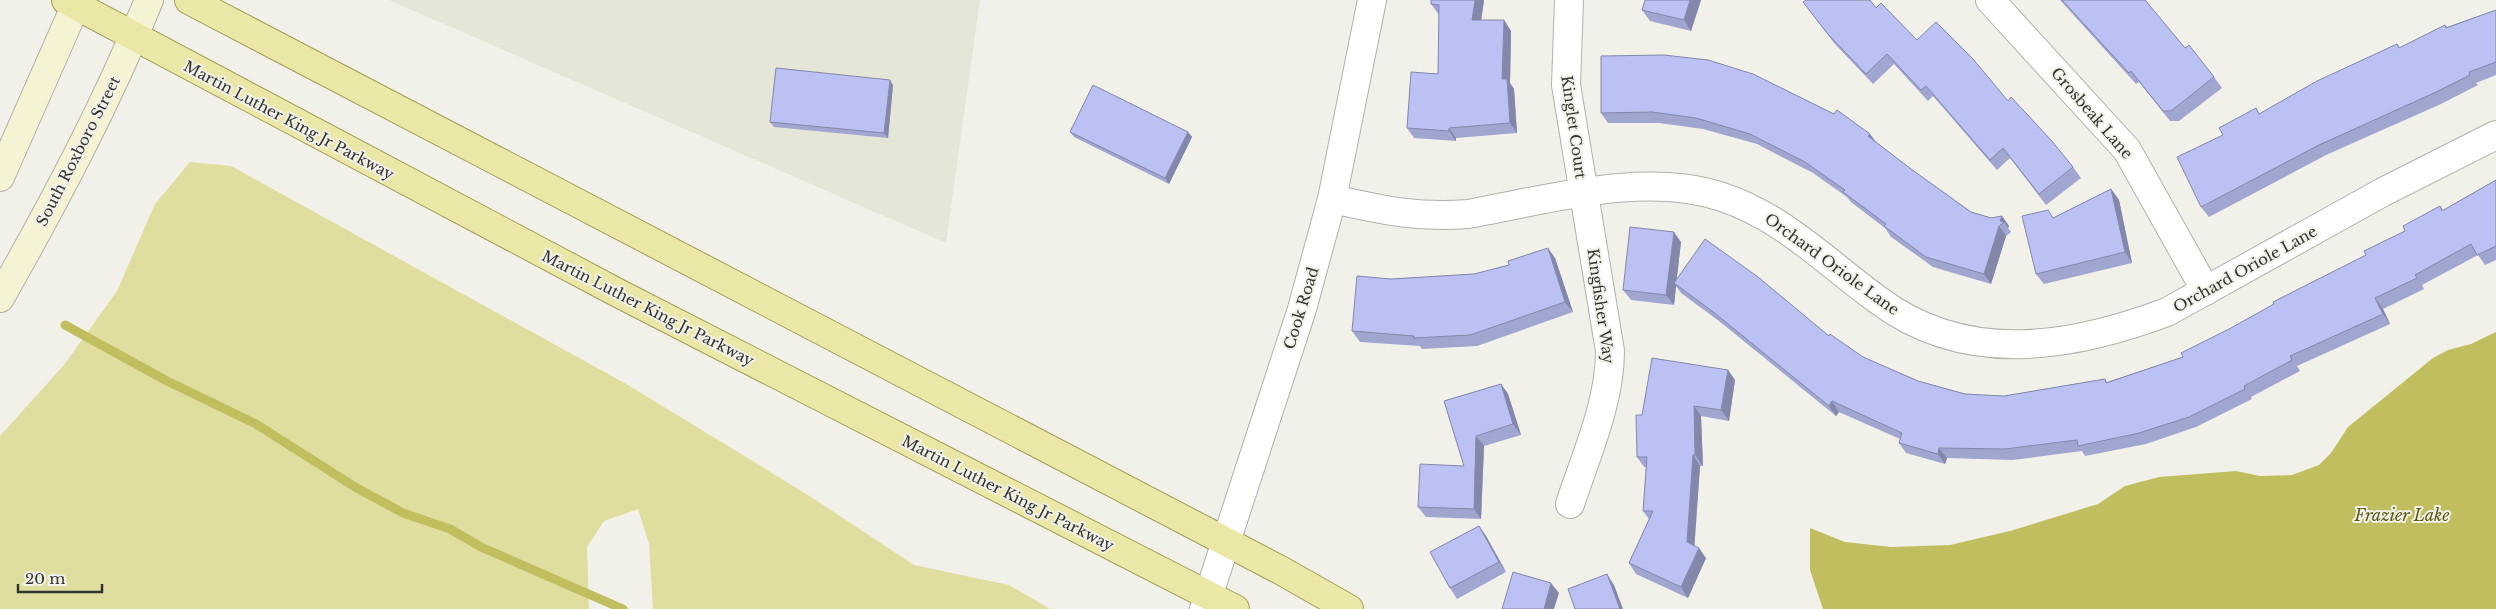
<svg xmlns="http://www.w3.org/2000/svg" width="2496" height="609" viewBox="0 0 2496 609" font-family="'Libre Baskerville',serif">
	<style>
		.built { fill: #e5e5d8 }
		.green { fill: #dfde9f }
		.water { fill: #c1be5f }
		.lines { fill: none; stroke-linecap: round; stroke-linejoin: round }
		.stream { stroke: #c1be5f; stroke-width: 9 }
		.street-casing { stroke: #b1b1ab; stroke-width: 30 }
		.secondary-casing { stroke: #b1b1ab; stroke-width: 30 }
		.primary-casing { stroke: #a29e57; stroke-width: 30 }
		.street { stroke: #fff; stroke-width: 28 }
		.secondary { stroke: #f5f3d3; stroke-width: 28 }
		.primary { stroke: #ebe8a7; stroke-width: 28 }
		.wall { fill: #a1a6d1 }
		.shaded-wall { fill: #8387aa }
		.building { fill: #bbc1f3; stroke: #8387aa }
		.labels { text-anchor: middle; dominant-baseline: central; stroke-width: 4; stroke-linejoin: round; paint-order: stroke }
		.street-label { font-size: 15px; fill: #333330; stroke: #f1f1ea }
		.water-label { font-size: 16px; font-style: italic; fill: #5b570f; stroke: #f1f1ea }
	</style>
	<rect width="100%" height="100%" fill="#f1f1ea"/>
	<!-- built -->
	<path class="built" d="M 389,0 L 980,0 L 946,243 Z"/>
	<!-- green -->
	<path class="green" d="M 190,162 L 231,166 L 628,385 L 808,495 L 914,565 L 1009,585 L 1050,609 L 653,609 L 649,544 L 638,509 L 604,521 L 587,547 L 589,609 L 0,609 L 0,436 L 64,365 L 117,291 L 155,204 Z"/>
	<!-- water -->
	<path class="water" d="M 2496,332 L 2496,609 L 1823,609 L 1810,570 L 1810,528 L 1845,542 L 1891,547 L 1950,545 L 2010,531 L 2098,504 L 2125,486 L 2159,477 L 2236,471 L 2260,476 L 2292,475 L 2319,465 L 2331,453 L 2348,427 L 2433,358 L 2448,350 L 2471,344 Z"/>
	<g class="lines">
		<!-- stream -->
		<path class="stream" d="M 65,325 L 167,381 L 256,424 L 355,487 L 403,513 L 450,529 L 481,547 L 623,609"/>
		<!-- street casing -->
		<g class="street-casing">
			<path id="street" d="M 1569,0 L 1566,85 L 1610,351 C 1610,403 1586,455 1570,504
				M 1990,0 L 2127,150 L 2206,291
				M 1332,199 C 1382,210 1417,218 1468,214 C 1547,200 1644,171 1722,197 C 1783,217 1827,263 1878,300 C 1966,366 2071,348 2167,312 L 2383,192 L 2496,135
				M 1204,609 L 1302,309 L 1332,199 L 1372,0"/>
		</g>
		<!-- secondary casing -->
		<g class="secondary-casing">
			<path id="secondary" d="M 0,177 L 78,0
				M 0,298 C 55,201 107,103 149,0"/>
		</g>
		<!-- primary casing -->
		<g class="primary-casing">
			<path id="primary" d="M 66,0 L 618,293 L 1235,609
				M 189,0 L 1282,571 L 1349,609"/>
		</g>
		<!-- street -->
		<use href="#street" class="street"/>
		<!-- secondary -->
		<use href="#secondary" class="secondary"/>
		<!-- primary -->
		<use href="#primary" class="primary"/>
	</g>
	<!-- wall -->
	<path class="wall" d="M 1484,0 L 1481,20 L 1504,20 L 1511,31 L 1510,83 L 1514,89 L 1517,133 L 1456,138 L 1456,141 L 1414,138 L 1407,128 L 1438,74 L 1439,15 L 1431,4 Z
		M 1701,0 L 1691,31 L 1650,21 L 1642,10 Z
		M 2060,0 L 2145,0 L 2185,48 L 2214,77 L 2222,88 L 2179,121 L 2170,121 L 2139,82 L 2136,84 Z
		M 1803,2 L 1876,8 L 1917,40 L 2008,101 L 2073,167 L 2081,178 L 2046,205 L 2010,158 L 1997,170 L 1933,96 L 1928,101 L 1894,64 L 1873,84 L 1834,43 Z
		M 2496,10 L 2496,75 L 2476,83 L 2478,85 L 2441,104 L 2326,155 L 2209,217 L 2201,207 L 2223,135 L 2256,108 L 2260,114 L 2397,44 L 2400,48 L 2445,25 L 2447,27 Z
		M 1601,56 L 1870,134 L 1876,142 L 1911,169 L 1971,212 L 1991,218 L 2002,216 L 2009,226 L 2008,228 L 2011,232 L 2006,236 L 1991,284 L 1933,267 L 1891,237 L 1885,228 L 1851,202 L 1847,197 L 1813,173 L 1757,144 L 1703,129 L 1659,123 L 1608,123 L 1601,113 Z
		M 893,85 L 888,138 L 774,127 L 770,122 Z
		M 1070,132 L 1188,132 L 1192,137 L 1169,184 L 1074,137 Z
		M 2496,180 L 2496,260 L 2485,265 L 2478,255 L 2422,285 L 2424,289 L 2383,309 L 2390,324 L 2297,366 L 2300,371 L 2251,397 L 2252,399 L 2196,427 L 2146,444 L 2085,456 L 2082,451 L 2013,460 L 1947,458 L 1945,464 L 1906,453 L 1899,443 L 1900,439 L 1839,412 L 1836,416 L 1719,321 L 1681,293 L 1676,286 L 1674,305 L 1631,300 L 1623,290 L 1681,242 L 1677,278 L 1829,336 L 1863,357 L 1918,381 L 1965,394 L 2004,396 L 2105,379 L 2107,382 L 2183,357 L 2229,329 L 2366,255 L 2405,231 L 2440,206 L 2443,210 Z
		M 2111,189 L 2119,200 L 2132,263 L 2044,284 L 2036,274 L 2053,218 Z
		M 1555,258 L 1573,312 L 1477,346 L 1422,349 L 1420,346 L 1360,342 L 1352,331 L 1391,279 L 1474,274 Z
		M 1728,370 L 1735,380 L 1729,421 L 1701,416 L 1703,466 L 1700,466 L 1694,546 L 1706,558 L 1688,598 L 1636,574 L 1629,563 L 1649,519 L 1643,511 L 1646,467 L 1644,467 L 1637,457 L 1642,415 Z
		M 1501,384 L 1508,394 L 1521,435 L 1484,446 L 1481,519 L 1426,517 L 1418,507 L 1464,466 L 1444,401 Z
		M 1479,526 L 1486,536 L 1506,572 L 1457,599 L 1450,588 Z"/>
	<!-- shaded-wall -->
	<path class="shaded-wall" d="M 1475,0 L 1484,0 L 1480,30 L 1472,20 Z
		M 1690,0 L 1701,0 L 1691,31 L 1684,20 Z
		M 1504,20 L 1511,31 L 1510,83 L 1514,89 L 1517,133 L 1510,123 L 1502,79 Z
		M 890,80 L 893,85 L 888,138 L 884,133 Z
		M 1449,128 L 1456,138 L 1456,141 L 1449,131 Z
		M 1188,132 L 1192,137 L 1169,184 L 1165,178 Z
		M 1870,134 L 1877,144 L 1868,136 Z
		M 2111,189 L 2119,200 L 2132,263 L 2125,252 Z
		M 2002,216 L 2009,226 L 2008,228 L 2004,222 L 2000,221 Z
		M 1999,226 L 2006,236 L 1991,284 L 1984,274 Z
		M 1674,232 L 1681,242 L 1676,284 L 1674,283 L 1676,286 L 1674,305 L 1666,295 Z
		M 1548,248 L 1555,258 L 1573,312 L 1565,302 Z
		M 2375,298 L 2383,309 L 2390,324 L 2383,314 Z
		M 1728,370 L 1735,380 L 1729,421 L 1721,410 Z
		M 1501,384 L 1508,394 L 1521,435 L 1513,424 Z
		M 1832,401 L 1839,412 L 1836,416 L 1829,406 Z
		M 1694,406 L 1701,416 L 1703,466 L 1695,455 Z
		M 1476,436 L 1484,446 L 1481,519 L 1474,509 Z
		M 1939,448 L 1947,458 L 1945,464 L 1938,454 Z
		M 1693,455 L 1700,466 L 1694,553 L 1687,542 Z
		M 1479,526 L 1486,536 L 1506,572 L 1499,562 Z
		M 1699,548 L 1706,558 L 1688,598 L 1681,587 Z
		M 1607,574 L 1614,585 L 1623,609 L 1620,609 Z
		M 1551,583 L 1559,593 L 1554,609 L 1544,609 Z"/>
	<!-- building -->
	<path class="building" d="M 1431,0 L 1475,0 L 1472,20 L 1504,20 L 1502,79 L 1507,79 L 1510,123 L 1449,128 L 1449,131 L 1407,128 L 1411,72 L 1438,74 L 1439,5 L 1431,4 Z
		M 1645,0 L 1690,0 L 1684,20 L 1642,10 Z
		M 1806,0 L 1870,0 L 1876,8 L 1881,3 L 1917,40 L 1936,22 L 1973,59 L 2008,101 L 2011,97 L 2051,140 L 2073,167 L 2039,194 L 2003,148 L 1990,160 L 1926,86 L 1921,90 L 1887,54 L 1866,74 L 1827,33 L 1803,2 Z
		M 2062,0 L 2145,0 L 2185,48 L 2189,45 L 2214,77 L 2171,111 L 2163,111 L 2131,71 L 2129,73 Z
		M 2496,10 L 2496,62 L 2469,72 L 2470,75 L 2434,93 L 2319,145 L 2201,207 L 2177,157 L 2223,135 L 2219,128 L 2256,108 L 2259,114 L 2317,81 L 2397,44 L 2399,48 L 2445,25 L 2446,28 Z
		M 1664,55 L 1708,60 L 1753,74 L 1834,114 L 1837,110 L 1870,134 L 1868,136 L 1911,169 L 1971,212 L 1991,218 L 2002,216 L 2000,221 L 2004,222 L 1999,226 L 1984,274 L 1926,257 L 1884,226 L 1886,224 L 1843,192 L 1845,190 L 1805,162 L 1750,134 L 1696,118 L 1652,112 L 1601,113 L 1601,56 Z
		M 776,68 L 890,80 L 884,133 L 770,122 Z
		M 1093,85 L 1188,132 L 1165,178 L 1070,132 Z
		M 2496,180 L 2496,246 L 2477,255 L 2471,244 L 2415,275 L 2417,278 L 2375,298 L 2383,314 L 2290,356 L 2292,360 L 2244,386 L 2245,389 L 2189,417 L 2139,433 L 2078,446 L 2077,440 L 2005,449 L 1939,448 L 1938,454 L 1899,443 L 1902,433 L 1832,401 L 1829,406 L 1712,311 L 1674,283 L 1705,239 L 1758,277 L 1829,336 L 1830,334 L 1863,357 L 1918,381 L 1965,394 L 2004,396 L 2105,379 L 2106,383 L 2183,357 L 2181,353 L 2229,329 L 2274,304 L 2273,302 L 2366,255 L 2364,251 L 2405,231 L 2403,226 L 2440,206 L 2442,211 Z
		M 2111,189 L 2125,252 L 2036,274 L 2022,216 L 2048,210 L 2053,218 Z
		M 1630,227 L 1674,232 L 1666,295 L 1623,290 Z
		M 1548,248 L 1565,302 L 1470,335 L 1414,338 L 1414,336 L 1352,331 L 1357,276 L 1391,279 L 1474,274 L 1509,265 L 1508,261 Z
		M 1652,358 L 1728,370 L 1721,410 L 1694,406 L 1695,455 L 1693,455 L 1687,542 L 1699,548 L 1681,587 L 1629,563 L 1653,511 L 1643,511 L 1647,457 L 1637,457 L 1636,415 L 1642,415 Z
		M 1501,384 L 1513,424 L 1476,436 L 1474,509 L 1418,507 L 1420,464 L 1464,466 L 1444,401 Z
		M 1479,526 L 1499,562 L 1450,588 L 1430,552 Z
		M 1513,572 L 1551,583 L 1544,609 L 1502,609 Z
		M 1607,574 L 1620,609 L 1575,609 L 1568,589 Z"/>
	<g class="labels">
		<!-- street labels -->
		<g class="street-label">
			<text transform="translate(2092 113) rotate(49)">Grosbeak Lane</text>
			<text transform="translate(289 120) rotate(28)">Martin Luther King Jr Parkway</text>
			<text transform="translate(1574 127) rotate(82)">Kinglet Court</text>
			<text transform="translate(78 151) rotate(-63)">South Roxboro Street</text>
			<text transform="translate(1832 264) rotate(36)">Orchard Oriole Lane</text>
			<text transform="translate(2245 269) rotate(-29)">Orchard Oriole Lane</text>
			<text transform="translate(1601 306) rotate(82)">Kingfisher Way</text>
			<text transform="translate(648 308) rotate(27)">Martin Luther King Jr Parkway</text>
			<text transform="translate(1301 308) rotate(-73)">Cook Road</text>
			<text transform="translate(1008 493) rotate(27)">Martin Luther King Jr Parkway</text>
		</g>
		<!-- water labels -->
		<g class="water-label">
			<text x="2402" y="515">Frazier Lake</text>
		</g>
	</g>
	<!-- scale -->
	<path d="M18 584v8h84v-8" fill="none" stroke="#333330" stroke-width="2.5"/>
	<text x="25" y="584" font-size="15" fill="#333330" stroke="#f1f1ea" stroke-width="4" paint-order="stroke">20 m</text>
</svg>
